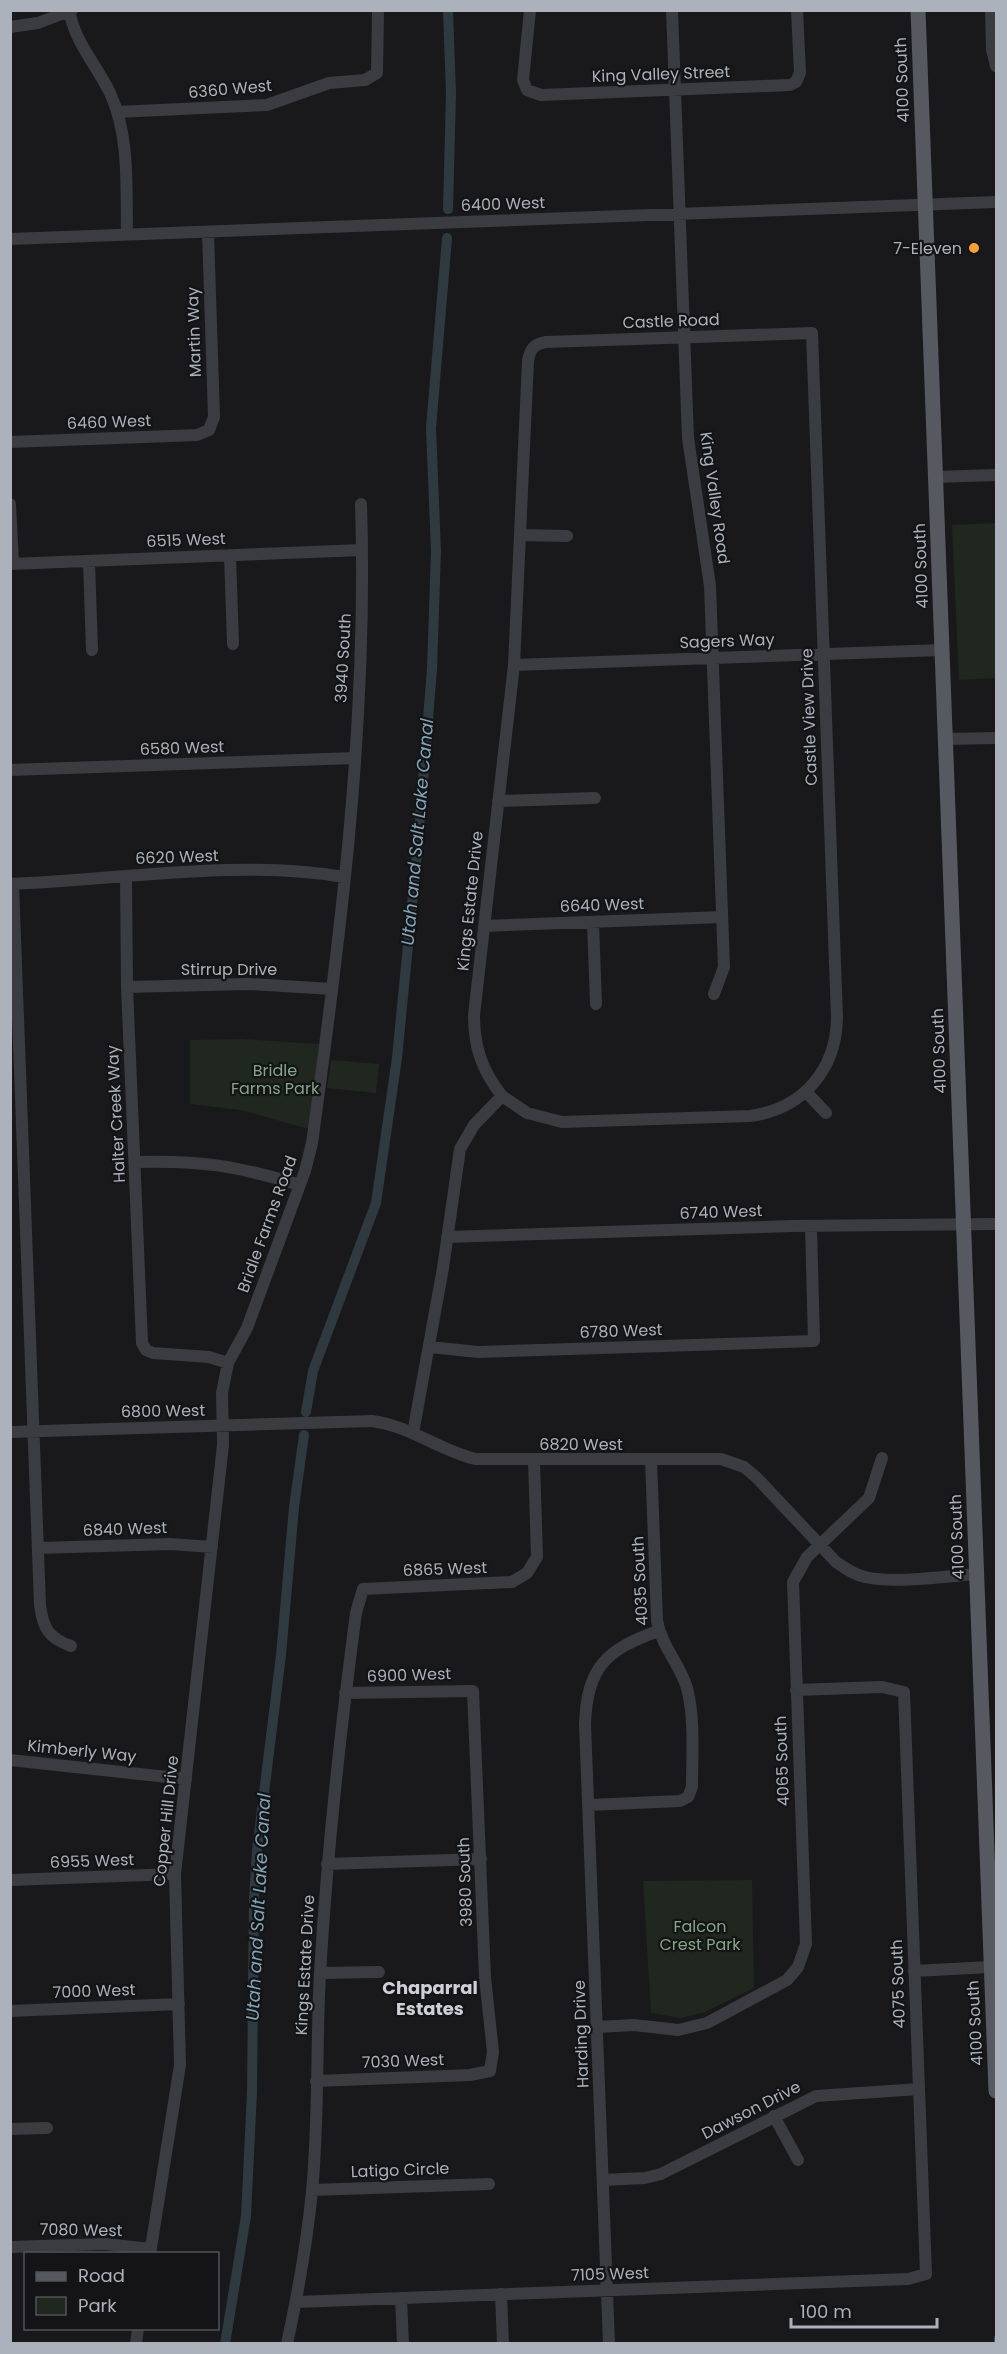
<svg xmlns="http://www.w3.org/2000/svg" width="1007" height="2354" viewBox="0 0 1007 2354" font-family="Poppins,sans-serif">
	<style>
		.green { fill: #1f271f }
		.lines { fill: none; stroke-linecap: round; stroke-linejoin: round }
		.canal { stroke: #2f3a40; stroke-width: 10 }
		.minor { stroke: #3a3c41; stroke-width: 12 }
		.major { stroke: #565960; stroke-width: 15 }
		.rail { stroke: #4d5056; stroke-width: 3; stroke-dasharray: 8 6; stroke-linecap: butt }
		.poi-dot { fill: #f59f38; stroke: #141417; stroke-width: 2 }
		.labels { text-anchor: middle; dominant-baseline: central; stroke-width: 4.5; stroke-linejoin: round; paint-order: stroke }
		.street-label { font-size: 16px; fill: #abb2bb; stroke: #141417 }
		.poi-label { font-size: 16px; fill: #abb2bb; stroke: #141417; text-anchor: end }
		.park-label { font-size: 16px; fill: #84a682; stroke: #141417 }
		.water-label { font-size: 18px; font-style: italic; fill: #82a4b6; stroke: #141417 }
		.neighbourhood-label { font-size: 18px; font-weight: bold; fill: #cdd1d7; stroke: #141417 }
	</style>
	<rect width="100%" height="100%" fill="#19191c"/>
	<!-- green -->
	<path class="green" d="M 996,523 L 996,678 L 959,680 L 952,525 Z
		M 243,1039 L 319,1044 L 309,1129 L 241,1110 L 190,1104 L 190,1040 Z
		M 331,1060 L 379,1064 L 376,1093 L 327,1088 Z
		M 752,1880 L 754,1988 L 705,2012 L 680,2018 L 651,2013 L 643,1881 Z"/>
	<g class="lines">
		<!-- canal -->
		<path class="canal" d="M 448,209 L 451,93 L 448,10
			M 306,1412 L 313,1371 L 376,1203 L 397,1058 L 418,843 L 432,669 L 436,551 L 431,428 L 447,238
			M 225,2344 L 246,2216 L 252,2092 L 254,1899 L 257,1850 L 281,1655 L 294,1507 L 304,1435"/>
		<!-- minor -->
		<path class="minor" d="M 69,10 C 75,43 96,64 110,93 C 130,136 126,188 127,235
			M 530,10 L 523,80 L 527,90 L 541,95 L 790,85 L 796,82 L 800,73 L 797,10
			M 672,10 L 688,438 L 710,586 L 724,967 L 714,994
			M 991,10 L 992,50 L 996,66
			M 10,27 L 38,23 L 72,10
			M 117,112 L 267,105 L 329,83 L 365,80 L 377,73 L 378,10
			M 10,239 L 996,202
			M 10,442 L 197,435 L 209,430 L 214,417 L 208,232
			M 935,477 L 996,475
			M 10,504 L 13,563
			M 520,535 L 567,536
			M 230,555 L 233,644
			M 89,561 L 92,650
			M 10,564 L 362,550
			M 514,665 L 942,650
			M 945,739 L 996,738
			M 10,770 L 355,758
			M 498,801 L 595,798
			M 126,876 L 127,987 L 142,1343 L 146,1350 L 153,1353 L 209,1357 L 228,1363
			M 10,884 C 119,880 237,859 344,877
			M 13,884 L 40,1605 C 43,1629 49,1638 71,1646
			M 593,922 L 596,1004
			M 484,926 L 722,917
			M 127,987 L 248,984 L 332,989
			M 806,1092 L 826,1113
			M 135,1162 C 201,1160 237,1166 300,1185
			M 447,1237 L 792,1226 L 996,1224
			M 430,1347 L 478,1352 L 814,1341 L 811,1227
			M 10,1432 L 372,1421 C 410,1426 439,1450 475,1459 L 721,1459 L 744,1467 L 756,1477 L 836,1562 C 845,1568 854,1575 865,1577 C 894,1584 946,1576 977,1574
			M 413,1433 L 443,1268 L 460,1149 L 474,1125 L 502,1096 C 482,1070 474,1048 474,1015 L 514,665 L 528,361 C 530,349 534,344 546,342 L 812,333 L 837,1018 C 836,1071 802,1109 750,1116 L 562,1122 L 527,1113 L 502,1096
			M 39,1548 L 170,1544 L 212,1547
			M 10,1760 L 186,1779
			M 589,1805 L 680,1801 L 688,1797 L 692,1787 C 692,1755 695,1719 687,1688 C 680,1664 661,1646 657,1620 L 651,1460
			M 327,1864 L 481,1859
			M 10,1880 L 175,1874
			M 914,1971 L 990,1967
			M 320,1973 L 379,1972
			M 10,2011 L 179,2004
			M 597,2027 L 634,2025 L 678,2030 L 707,2023 L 787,1980 L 798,1967 L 806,1944 L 793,1582 L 807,1557 L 869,1498 L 882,1458
			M 316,2081 L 470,2075 L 490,2071 L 493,2052 L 485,1977 L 473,1691 L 345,1693
			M 774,2116 L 798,2160
			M 10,2129 L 47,2128
			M 603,2180 L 645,2178 L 661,2174 L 816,2096 L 919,2089
			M 312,2190 L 489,2184
			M 10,2247 L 105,2244 L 151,2249
			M 150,2254 L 180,2065 L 175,1874 L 223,1445 L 222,1393 L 228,1363 L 247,1328 L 305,1171 L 312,1143 C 341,932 368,718 361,504
			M 501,2294 L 503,2344
			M 401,2298 L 403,2344
			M 296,2302 L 908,2279 L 926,2274 L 904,1692 L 882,1687 L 796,1690
			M 136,2344 L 138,2328
			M 287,2344 C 298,2293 307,2243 312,2191 C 319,2119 316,2046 320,1974 C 327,1853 340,1733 356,1613 L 363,1589 L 512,1582 L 527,1573 L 537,1557 L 534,1460
			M 609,2344 L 585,1724 C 587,1667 606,1650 658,1631"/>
		<!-- major -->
		<path class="major" d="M 918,10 L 996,2091"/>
		<!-- rail -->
		<path class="rail" d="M 995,2344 L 996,2336"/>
	</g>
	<!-- markers -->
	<circle class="poi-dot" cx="974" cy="248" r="6"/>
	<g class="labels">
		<!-- street labels -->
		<g class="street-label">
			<text transform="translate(661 74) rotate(-2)">King Valley Street</text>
			<text transform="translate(902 80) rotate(-92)">4100 South</text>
			<text transform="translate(230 89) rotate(-5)">6360 West</text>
			<text transform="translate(503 204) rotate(-2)">6400 West</text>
			<text transform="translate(671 321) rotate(-2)">Castle Road</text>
			<text transform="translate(194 332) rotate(-92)">Martin Way</text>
			<text transform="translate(109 422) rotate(-2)">6460 West</text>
			<text transform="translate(715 498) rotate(82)">King Valley Road</text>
			<text transform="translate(186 540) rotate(-2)">6515 West</text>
			<text transform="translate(921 566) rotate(-92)">4100 South</text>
			<text transform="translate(727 641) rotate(-2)">Sagers Way</text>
			<text transform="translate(343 658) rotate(-87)">3940 South</text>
			<text transform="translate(809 717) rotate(-92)">Castle View Drive</text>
			<text transform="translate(182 748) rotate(-2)">6580 West</text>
			<text transform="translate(177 857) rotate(-2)">6620 West</text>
			<text transform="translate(470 901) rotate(-84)">Kings Estate Drive</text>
			<text transform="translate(602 905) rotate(-2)">6640 West</text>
			<text x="229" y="969">Stirrup Drive</text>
			<text transform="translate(939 1051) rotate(-92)">4100 South</text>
			<text transform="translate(116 1114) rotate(-93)">Halter Creek Way</text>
			<text transform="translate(721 1212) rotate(-2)">6740 West</text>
			<text transform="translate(267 1224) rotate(-70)">Bridle Farms Road</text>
			<text transform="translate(621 1331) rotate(-2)">6780 West</text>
			<text transform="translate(163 1411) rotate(-1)">6800 West</text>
			<text x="581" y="1444">6820 West</text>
			<text transform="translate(125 1529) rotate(-2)">6840 West</text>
			<text transform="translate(957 1537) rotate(-92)">4100 South</text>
			<text transform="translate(445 1569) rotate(-2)">6865 West</text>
			<text transform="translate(640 1581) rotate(-93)">4035 South</text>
			<text transform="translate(409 1675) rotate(-2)">6900 West</text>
			<text transform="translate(82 1751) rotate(6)">Kimberly Way</text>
			<text transform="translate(782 1761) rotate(-92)">4065 South</text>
			<text transform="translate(166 1821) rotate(-84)">Copper Hill Drive</text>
			<text transform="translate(92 1861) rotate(-2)">6955 West</text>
			<text transform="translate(465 1882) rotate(-92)">3980 South</text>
			<text transform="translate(305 1965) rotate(-87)">Kings Estate Drive</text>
			<text transform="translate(898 1984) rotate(-92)">4075 South</text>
			<text transform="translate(94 1991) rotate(-2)">7000 West</text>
			<text transform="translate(975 2023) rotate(-93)">4100 South</text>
			<text transform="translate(581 2034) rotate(-92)">Harding Drive</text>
			<text transform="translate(403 2061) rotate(-2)">7030 West</text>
			<text transform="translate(751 2110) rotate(-27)">Dawson Drive</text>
			<text transform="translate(400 2170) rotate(-2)">Latigo Circle</text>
			<text transform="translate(81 2230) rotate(1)">7080 West</text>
			<text transform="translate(610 2274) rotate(-2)">7105 West</text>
		</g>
		<!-- poi labels -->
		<g class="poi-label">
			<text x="962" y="248">7-Eleven</text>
		</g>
		<!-- park labels -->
		<g class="park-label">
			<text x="275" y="1070">Bridle<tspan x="275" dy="18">Farms Park</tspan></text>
			<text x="700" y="1926">Falcon<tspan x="700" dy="18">Crest Park</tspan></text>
		</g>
		<!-- water labels -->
		<g class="water-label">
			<text transform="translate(417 832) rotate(-85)">Utah and Salt Lake Canal</text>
			<text transform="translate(258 1907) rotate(-87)">Utah and Salt Lake Canal</text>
		</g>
		<!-- neighbourhood labels -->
		<g class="neighbourhood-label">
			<text x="430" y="1987">Chaparral<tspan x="430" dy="21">Estates</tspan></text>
		</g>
	</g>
	<!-- border -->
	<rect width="1007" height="2354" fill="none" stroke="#abb2bb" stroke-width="24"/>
	<!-- legend -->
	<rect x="24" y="2252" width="195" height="78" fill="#141417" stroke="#505359" stroke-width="1.5"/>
	<rect x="36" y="2272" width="30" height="9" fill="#565960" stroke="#505359" stroke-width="1.5"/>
	<text x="78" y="2282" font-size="18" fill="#abb2bb">Road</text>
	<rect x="36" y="2297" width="30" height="18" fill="#1f271f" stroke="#505359" stroke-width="1.5"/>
	<text x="78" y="2312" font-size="18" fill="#abb2bb">Park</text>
	<!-- scale -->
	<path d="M791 2318v9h146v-9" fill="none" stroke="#abb2bb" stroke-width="3"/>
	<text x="800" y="2318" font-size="18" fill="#abb2bb" stroke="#141417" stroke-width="4.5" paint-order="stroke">100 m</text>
</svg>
